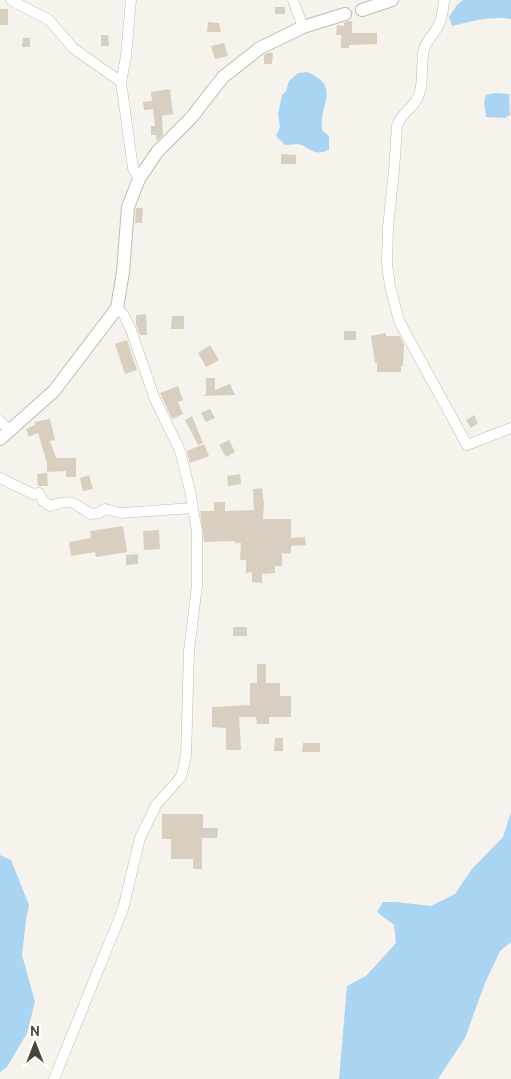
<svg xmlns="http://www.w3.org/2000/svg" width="511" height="1079" viewBox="0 0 511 1079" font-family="Cabin,sans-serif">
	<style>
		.water { fill: #a9d4f2 }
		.building { fill: #d8cfc1 }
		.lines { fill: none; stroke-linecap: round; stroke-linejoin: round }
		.minor-casing { stroke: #c2bbae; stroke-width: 11 }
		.tertiary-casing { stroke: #c2bbae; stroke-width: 14 }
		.minor { stroke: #fff; stroke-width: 10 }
		.tertiary { stroke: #fff; stroke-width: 12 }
	</style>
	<rect width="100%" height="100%" fill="#f6f3ec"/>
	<!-- water -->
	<path class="water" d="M 463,0 L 511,0 L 511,19 C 487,16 475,21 452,26 L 449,17 L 457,5 Z
		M 307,72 C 342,87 319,102 322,130 L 329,136 L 329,150 C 312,157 311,147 298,144 C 294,144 289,145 285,145 L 276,136 L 280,127 L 278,114 L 282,95 L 286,91 L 289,81 L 298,73 Z
		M 494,93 L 509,94 L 510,115 L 505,118 L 486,117 L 484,102 L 486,95 Z
		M 511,812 L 511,942 L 500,951 L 485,983 L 465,1038 L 438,1079 L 339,1079 L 347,986 L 366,976 L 396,943 L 394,925 L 377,912 L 383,902 L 396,902 L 431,906 L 455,894 L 472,869 L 503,837 Z
		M 0,855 L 11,860 L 29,905 L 26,920 L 22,955 L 35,1002 L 27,1033 L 7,1067 L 0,1072 Z"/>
	<!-- building -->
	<path class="building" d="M 275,7 L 285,7 L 285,14 L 275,14 Z
		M 0,9 L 8,9 L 8,25 L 0,25 Z
		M 348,21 L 352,21 L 352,33 L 377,33 L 377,44 L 349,45 L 349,48 L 341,48 L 341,35 L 336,35 L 337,25 L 344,26 L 344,23 Z
		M 208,22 L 219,23 L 221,32 L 207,32 Z
		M 101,35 L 108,35 L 109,46 L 101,46 Z
		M 23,38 L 30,38 L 30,47 L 22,47 Z
		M 224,43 L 228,56 L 215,59 L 211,46 Z
		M 268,53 L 273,53 L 272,64 L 264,64 L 264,55 Z
		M 170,89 L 173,114 L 162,116 L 163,135 L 157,141 L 156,135 L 151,135 L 151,126 L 155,126 L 153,109 L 144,110 L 143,102 L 152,101 L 151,92 Z
		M 281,154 L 296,155 L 296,164 L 281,164 Z
		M 136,208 L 143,208 L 142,223 L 135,223 Z
		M 146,314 L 147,335 L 140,335 L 136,325 L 136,315 Z
		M 172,316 L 184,316 L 184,329 L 171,329 Z
		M 344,331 L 356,331 L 356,340 L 344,340 Z
		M 386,333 L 386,336 L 400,336 L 404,345 L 403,366 L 401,366 L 401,372 L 377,372 L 377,363 L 375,363 L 371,336 Z
		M 127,340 L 137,370 L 125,374 L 115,344 Z
		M 210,345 L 219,360 L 206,367 L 198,353 Z
		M 206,378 L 215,378 L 215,390 L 230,384 L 235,395 L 203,396 L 206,394 Z
		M 178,386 L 183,400 L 178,402 L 183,414 L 172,419 L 160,393 Z
		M 210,409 L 215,418 L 206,422 L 201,413 Z
		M 474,415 L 478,423 L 471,428 L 466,420 Z
		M 192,416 L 203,443 L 198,445 L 185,420 Z
		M 50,419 L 55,440 L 50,441 L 56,458 L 76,458 L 76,477 L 66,477 L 66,471 L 47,472 L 47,463 L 38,433 L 29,437 L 26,429 L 35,425 L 34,422 Z
		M 229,440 L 235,452 L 226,457 L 219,445 Z
		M 204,444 L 209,456 L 190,463 L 187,451 Z
		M 47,473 L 48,486 L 38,486 L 37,474 Z
		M 240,474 L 241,484 L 228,486 L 227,476 Z
		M 89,475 L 93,489 L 83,491 L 80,478 Z
		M 262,488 L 264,504 L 263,519 L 291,519 L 291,538 L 305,537 L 306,545 L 291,546 L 291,554 L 282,553 L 282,566 L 275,566 L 275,573 L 262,574 L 262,583 L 252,582 L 252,572 L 246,573 L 246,560 L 240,560 L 241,543 L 235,543 L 235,541 L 204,542 L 200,511 L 214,511 L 214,502 L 225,502 L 225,511 L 254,510 L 253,489 Z
		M 123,526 L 127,552 L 96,557 L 95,552 L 71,556 L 69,542 L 91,538 L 90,531 Z
		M 159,530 L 160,549 L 144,550 L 143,531 Z
		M 138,554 L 138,564 L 126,565 L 126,555 Z
		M 233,627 L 247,627 L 247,636 L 233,636 Z
		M 257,664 L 266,664 L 266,683 L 280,683 L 280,696 L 291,696 L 291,717 L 269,717 L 269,724 L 257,724 L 256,717 L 239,717 L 241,750 L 226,750 L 226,728 L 212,727 L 212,707 L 250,705 L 250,683 L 257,683 Z
		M 275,738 L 283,738 L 283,751 L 274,751 Z
		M 303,743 L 320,743 L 320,752 L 302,752 Z
		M 162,814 L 203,814 L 203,828 L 218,828 L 217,838 L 202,838 L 202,869 L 193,869 L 193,859 L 171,859 L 171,839 L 162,839 Z"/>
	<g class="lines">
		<!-- minor casing -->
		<g class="minor-casing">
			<path id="minor" d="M 11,0 L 49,20 L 73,48 L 121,82
				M 131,0 L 126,56 L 121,82 L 133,168 L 139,179
				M 293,0 L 303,27
				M 444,0 C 443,9 443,18 438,26 C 434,34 427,40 424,49 C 420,65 425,84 417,99 C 412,109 400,114 397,126 L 394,171 L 388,227 L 387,264 L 390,286 L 399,321 L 467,445 L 511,428
				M 0,421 L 10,431
				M 0,478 L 33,494 L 39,493 L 43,501 L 50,506 C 70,499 73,501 90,514 L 99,513 L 105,509 L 121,513 L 193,508
				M 54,1079 L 123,909 L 140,838 L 156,805 L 181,777 L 186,756 L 189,651 L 197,585 L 197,532 L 190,491 L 180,451 L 154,397 L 131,330 L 124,315 L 117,308"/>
		</g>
		<!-- tertiary casing -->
		<g class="tertiary-casing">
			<path id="tertiary" d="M 362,10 L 392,0
				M 0,439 L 54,391 L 117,308 L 123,272 L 128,207 L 139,179 L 157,152 L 191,118 L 223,77 L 260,48 L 303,27 L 345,14"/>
		</g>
		<!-- minor -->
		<use href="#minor" class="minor"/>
		<!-- tertiary -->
		<use href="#tertiary" class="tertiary"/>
	</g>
	<!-- north arrow -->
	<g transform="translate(35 1044)" stroke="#ffffff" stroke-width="4" paint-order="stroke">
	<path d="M0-4L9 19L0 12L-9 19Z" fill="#4b4439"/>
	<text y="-8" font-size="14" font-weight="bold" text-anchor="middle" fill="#4b4439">N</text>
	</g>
</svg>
